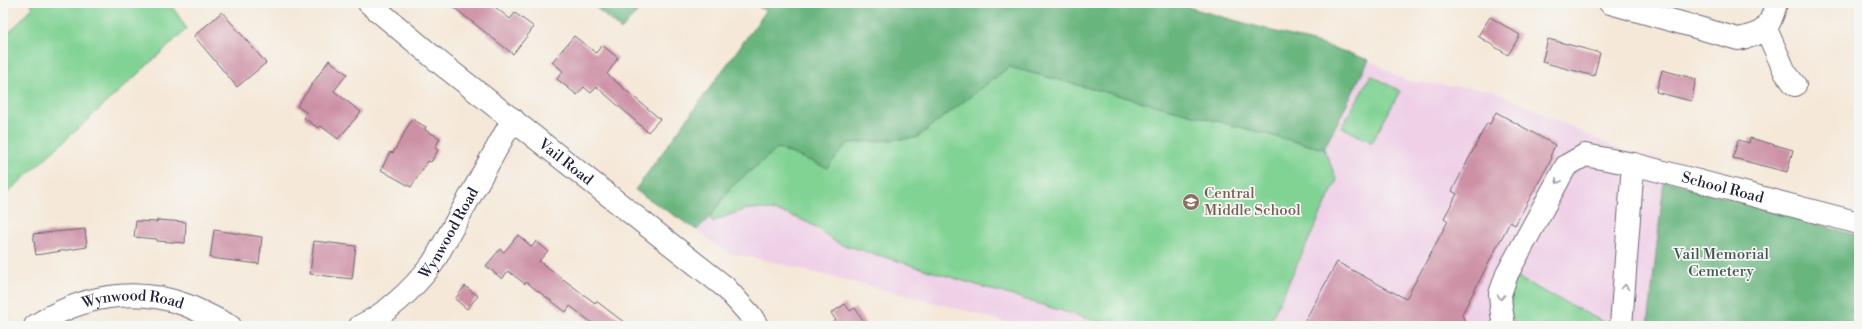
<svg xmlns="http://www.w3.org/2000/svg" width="1862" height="329" viewBox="0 0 1862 329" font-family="'Libre Bodoni',serif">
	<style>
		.built { fill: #efd0e7 }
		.green { fill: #81d394; stroke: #527a68 }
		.forest { fill: #68b57e; stroke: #456c5c }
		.building { fill: #cd91a6 }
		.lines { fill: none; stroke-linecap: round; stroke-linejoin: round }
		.minor-casing { stroke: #6c6772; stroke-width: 24 }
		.minor { stroke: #fff; stroke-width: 22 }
		.oneway { stroke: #9c9ca7 }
		.labels { text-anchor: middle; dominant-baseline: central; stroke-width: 3.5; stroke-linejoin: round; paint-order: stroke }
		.street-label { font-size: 15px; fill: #22223b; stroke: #f6f6f2 }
		.education-label { font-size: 15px; fill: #785e54; stroke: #f6f6f2; text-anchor: start }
		.park-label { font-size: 15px; fill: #3e5756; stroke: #f6f6f2 }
	</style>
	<rect width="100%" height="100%" fill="#f6f6f2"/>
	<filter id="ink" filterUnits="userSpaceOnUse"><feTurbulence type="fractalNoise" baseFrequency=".025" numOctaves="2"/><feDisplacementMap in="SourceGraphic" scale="8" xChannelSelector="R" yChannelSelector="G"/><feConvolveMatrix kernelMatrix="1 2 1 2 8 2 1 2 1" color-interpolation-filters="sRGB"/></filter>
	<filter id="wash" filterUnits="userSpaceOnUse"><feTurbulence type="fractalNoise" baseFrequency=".012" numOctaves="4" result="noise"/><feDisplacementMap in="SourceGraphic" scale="16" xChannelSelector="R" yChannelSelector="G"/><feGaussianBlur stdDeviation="0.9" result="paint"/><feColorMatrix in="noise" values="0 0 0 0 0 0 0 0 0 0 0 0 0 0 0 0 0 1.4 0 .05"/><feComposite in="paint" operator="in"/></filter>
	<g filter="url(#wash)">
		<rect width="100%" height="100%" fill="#f5e8d8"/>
		<!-- built -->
		<path class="built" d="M 1369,60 L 1406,81 L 1492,90 L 1616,148 L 1661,159 L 1664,180 L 1648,326 L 1017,326 L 975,313 L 765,260 L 727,253 L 697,230 L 710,217 L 731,187 L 778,148 L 827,168 L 847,143 L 916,138 L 1009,67 L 1324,149 Z"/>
		<!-- green -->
		<path class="green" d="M 29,3 L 170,3 L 187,29 L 3,197 L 3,39 L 33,7 Z
			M 1009,67 L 1324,149 L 1337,180 L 1268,326 L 1112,326 L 851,247 C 834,245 828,235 814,226 C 805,221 796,217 786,214 C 752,204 744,209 712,222 L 710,217 L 731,187 L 778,148 L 827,168 L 847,143 L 916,138 Z
			M 1371,75 L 1400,91 L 1372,143 L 1342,127 Z
			M 1516,277 L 1611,326 L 1515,326 C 1507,309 1510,293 1516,277 Z"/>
		<!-- forest -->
		<path class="forest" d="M 591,3 L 645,3 L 621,30 Z
			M 752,3 L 1173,3 L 1334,48 L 1369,60 L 1324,149 L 1009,67 L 916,138 L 848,143 L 827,168 L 778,148 L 731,187 L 710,217 L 697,230 L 635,190 L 766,11 Z
			M 1664,180 L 1859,236 L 1859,326 L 1648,326 Z"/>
		<g id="blocks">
			<!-- building -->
			<path class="building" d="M 448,3 L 490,3 L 510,19 L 515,13 L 534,27 L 513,54 Z
				M 222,12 L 266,63 L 237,87 L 194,36 Z
				M 1490,17 L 1520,35 L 1508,55 L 1478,36 Z
				M 574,36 L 596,53 L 602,45 L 618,58 L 607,74 L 660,119 L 648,132 L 597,87 L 591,93 L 584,87 L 577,95 L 557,79 L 563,71 L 552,62 Z
				M 1548,39 L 1600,53 L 1594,76 L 1542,62 Z
				M 329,60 L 347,74 L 334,91 L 361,112 L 338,139 L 321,126 L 318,128 L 304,118 L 307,113 L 297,106 Z
				M 1662,70 L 1696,79 L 1691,101 L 1656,92 Z
				M 1496,112 L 1555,145 L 1550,157 L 1552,158 L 1515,225 L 1510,222 L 1462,314 L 1466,326 L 1302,326 L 1337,262 L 1406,299 L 1448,221 L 1444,218 L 1457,194 L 1452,191 L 1487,123 L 1490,124 Z
				M 412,119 L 426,127 L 425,130 L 440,138 L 435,148 L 438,150 L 431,162 L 428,161 L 411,187 L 381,170 L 390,152 L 393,153 Z
				M 1750,138 L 1793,150 L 1787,172 L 1733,158 L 1738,140 L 1749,143 Z
				M 157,220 L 186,222 L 185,243 L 157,241 L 157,239 L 134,237 L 136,221 L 157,222 Z
				M 85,229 L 87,247 L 36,255 L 33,234 Z
				M 214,230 L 262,237 L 259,264 L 210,258 Z
				M 518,235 L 532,247 L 536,241 L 548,251 L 539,261 L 595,303 L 596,301 L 629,326 L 596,326 L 570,306 L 566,312 L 526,282 L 525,284 L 508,271 L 502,279 L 486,266 L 500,249 L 504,252 Z
				M 314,241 L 356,246 L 352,279 L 310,274 Z
				M 465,286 L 478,296 L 467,309 L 455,299 Z
				M 845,304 L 850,311 L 855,308 L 867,326 L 827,326 L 836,320 L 831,313 Z"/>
		</g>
	</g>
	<g filter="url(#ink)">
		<use href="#blocks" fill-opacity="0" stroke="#6c6772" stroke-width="1"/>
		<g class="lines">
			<!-- minor casing -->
			<g class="minor-casing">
				<g id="minor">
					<path id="s1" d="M 369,3 L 439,62 L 725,287 L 751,316 L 757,326"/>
					<path d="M 1610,3 L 1738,39 C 1764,34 1770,29 1776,3"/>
					<path d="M 1766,29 L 1785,72 L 1795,85"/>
					<path id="s2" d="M 35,326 C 80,296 135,286 186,305 C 201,311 216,319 230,326"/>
					<path id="s3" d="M 360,326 C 390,312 413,289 433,263 L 513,119"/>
					<path id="s4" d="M 1504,326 L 1501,307 L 1500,294 L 1507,274 L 1566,166 L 1585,155 L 1633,164 L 1859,223"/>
					<path d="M 1621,326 L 1633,164"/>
				</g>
			</g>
			<!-- minor -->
			<use href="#minor" class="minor"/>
		</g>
		<!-- one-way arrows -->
		<defs><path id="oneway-chevron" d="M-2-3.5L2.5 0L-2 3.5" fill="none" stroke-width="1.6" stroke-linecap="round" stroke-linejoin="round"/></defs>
		<g class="oneway">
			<use href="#oneway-chevron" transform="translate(1558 181) rotate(119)"/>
			<use href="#oneway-chevron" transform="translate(1625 287) rotate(-86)"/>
			<use href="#oneway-chevron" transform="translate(1501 297) rotate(93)"/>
		</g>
	</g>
	<!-- icons -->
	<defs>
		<g id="school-disc" transform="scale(0.9)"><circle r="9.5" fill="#8d6e63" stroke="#f6f6f2"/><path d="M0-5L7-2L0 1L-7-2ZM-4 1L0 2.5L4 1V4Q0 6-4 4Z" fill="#fff"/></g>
	</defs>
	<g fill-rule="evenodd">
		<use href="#school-disc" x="1191" y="202"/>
	</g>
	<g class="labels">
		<!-- street labels -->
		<g class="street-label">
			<text stroke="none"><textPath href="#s1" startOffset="253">Vail Road</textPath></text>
			<text stroke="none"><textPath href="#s4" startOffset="340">School Road</textPath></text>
			<text stroke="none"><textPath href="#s3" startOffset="131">Wynwood Road</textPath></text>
			<text stroke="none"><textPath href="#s2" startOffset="104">Wynwood Road</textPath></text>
		</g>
		<!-- education labels -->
		<g class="education-label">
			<text x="1204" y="193">Central<tspan x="1204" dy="17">Middle School</tspan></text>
		</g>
		<!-- park labels -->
		<g class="park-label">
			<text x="1721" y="254">Vail Memorial<tspan x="1721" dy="17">Cemetery</tspan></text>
		</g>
	</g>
	<!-- margin -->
	<rect width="1862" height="329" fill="none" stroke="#f6f6f2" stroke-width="16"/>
</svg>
